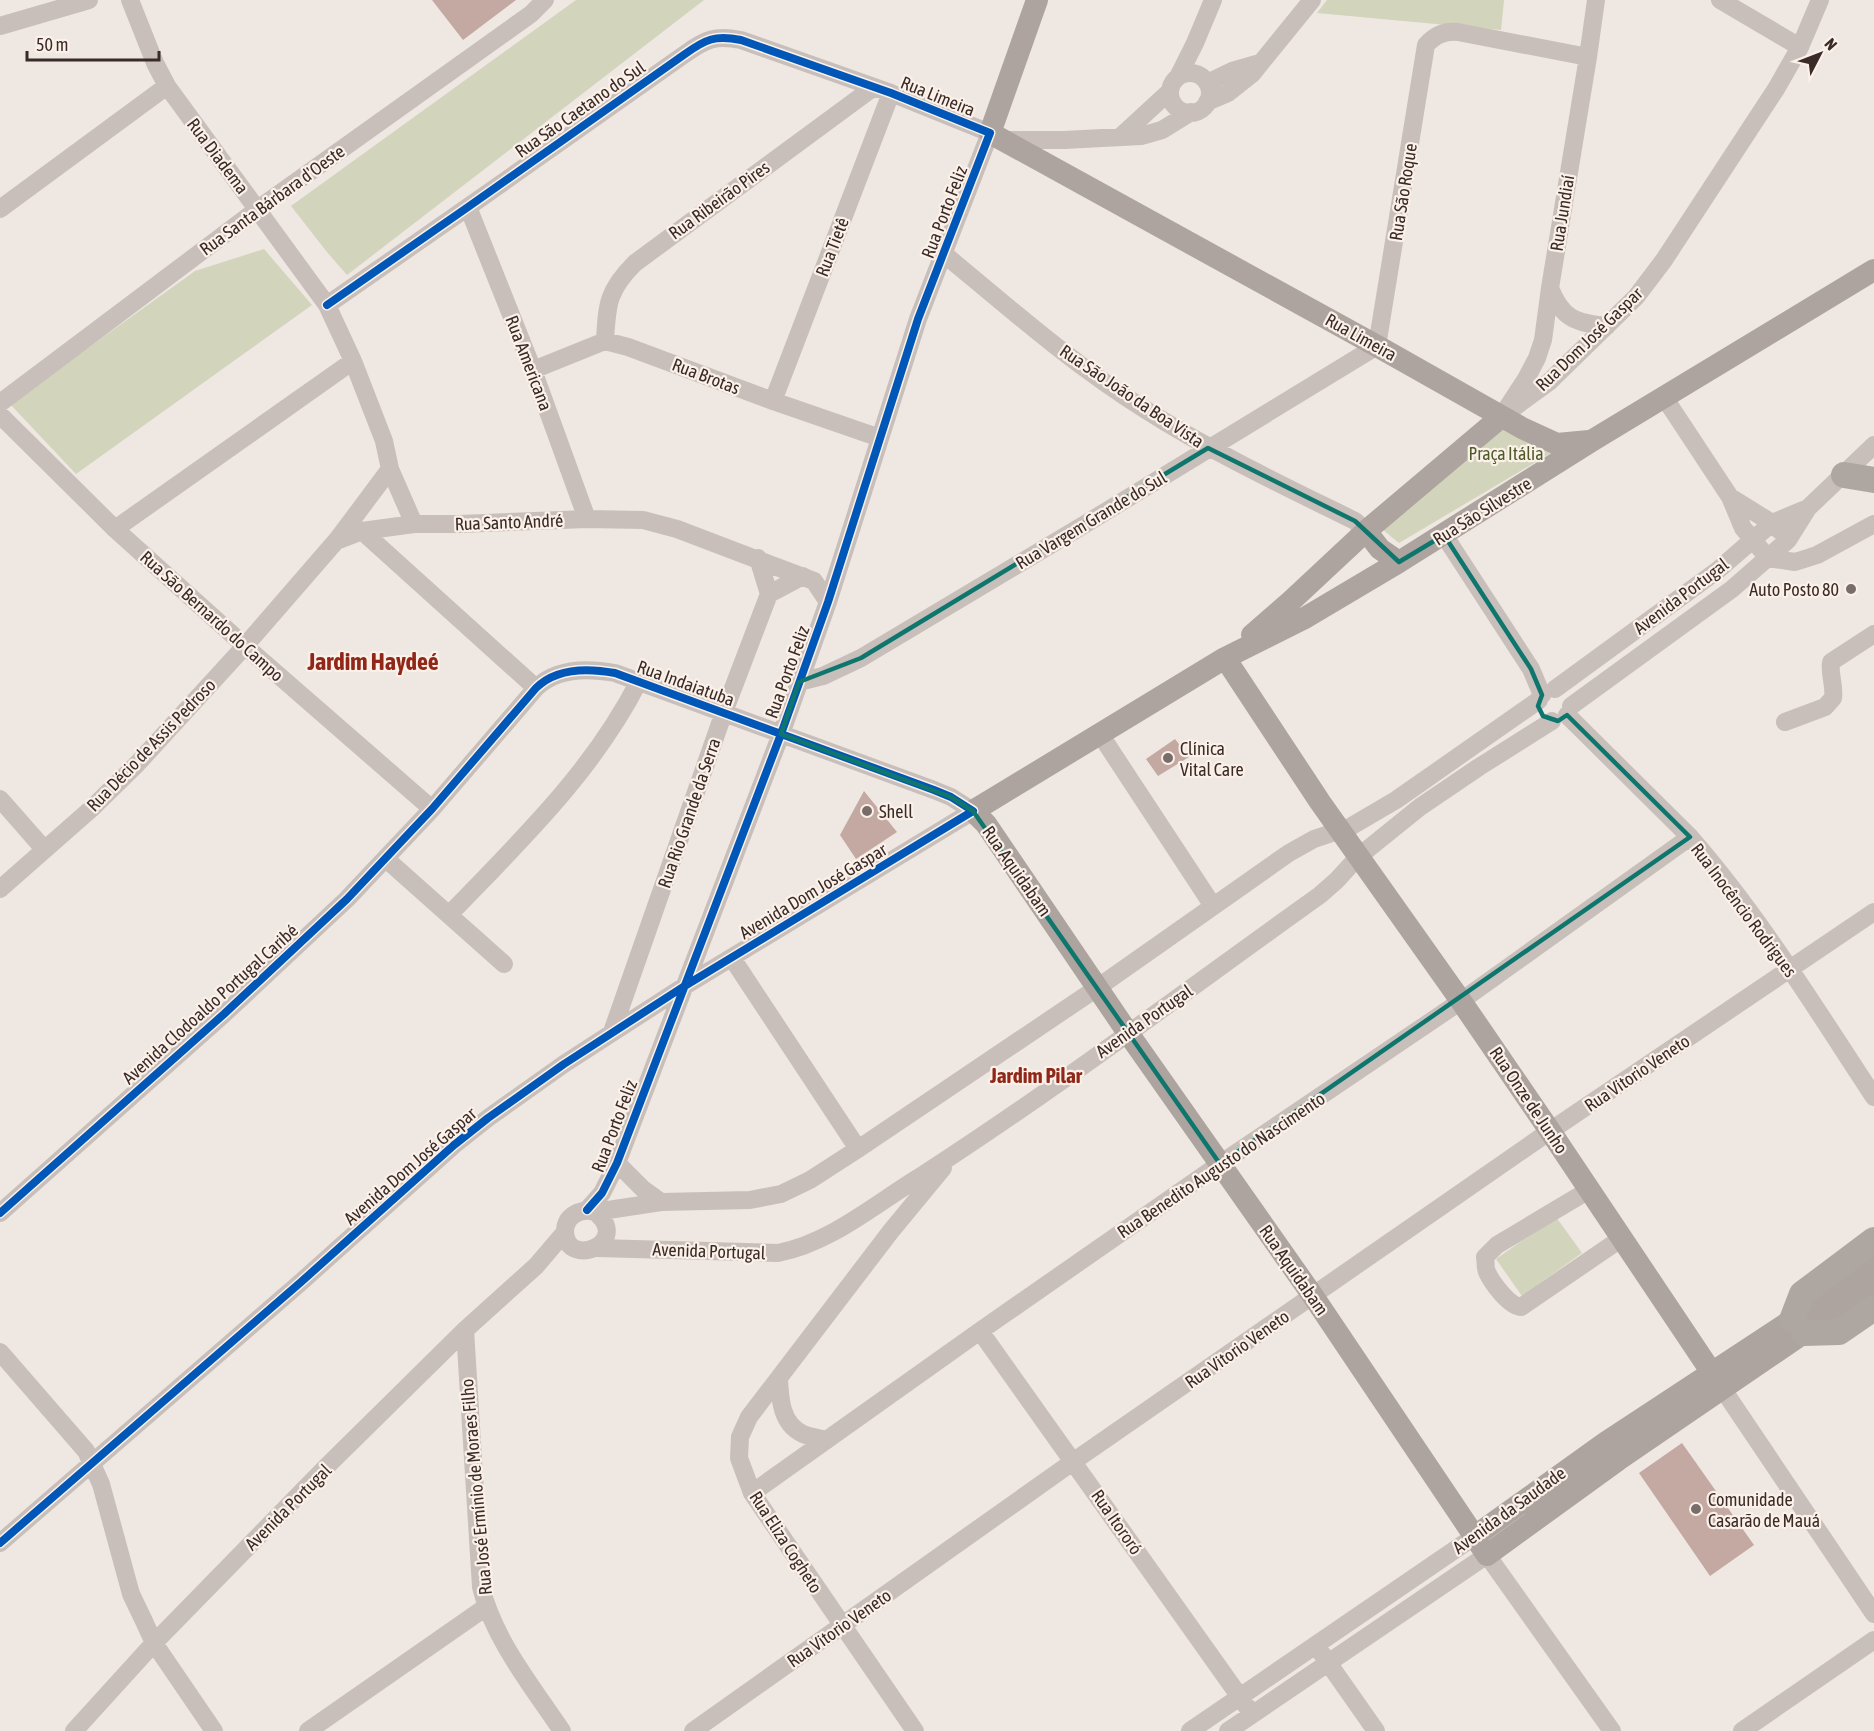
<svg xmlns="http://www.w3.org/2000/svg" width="1874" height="1731" viewBox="0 0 1874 1731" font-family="'Asap Condensed',sans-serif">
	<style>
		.green { fill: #d2d4bb }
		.building { fill: #c4a8a2 }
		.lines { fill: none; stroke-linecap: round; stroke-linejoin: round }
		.minor { stroke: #c8bfbb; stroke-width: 18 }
		.major { stroke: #ada4a0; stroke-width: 22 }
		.highway { stroke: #ada6a1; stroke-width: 26 }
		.cycleway-casing { stroke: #fbf1e9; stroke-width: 11 }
		.cycleway { stroke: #0057b8; stroke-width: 8 }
		.marked { fill: none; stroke: #0f766e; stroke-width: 4.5; stroke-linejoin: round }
		.poi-dot { fill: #796d69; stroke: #fbf1e9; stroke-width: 2 }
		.labels { text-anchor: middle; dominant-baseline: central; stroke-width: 4.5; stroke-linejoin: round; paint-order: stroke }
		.street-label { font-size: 18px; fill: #3a2b28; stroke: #fbf1e9 }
		.park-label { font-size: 18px; fill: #4e5a29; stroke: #fbf1e9 }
		.poi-label { font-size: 18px; fill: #3a2b28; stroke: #fbf1e9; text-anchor: start }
		.quarter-label { font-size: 21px; font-weight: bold; fill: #902719; stroke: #fbf1e9 }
		.district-label { font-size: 24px; font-weight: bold; fill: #902719; stroke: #fbf1e9 }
	</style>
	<rect width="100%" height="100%" fill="#eee7e2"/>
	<!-- green -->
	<path class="green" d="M 576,0 L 704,0 L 347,275 L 327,252 L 291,206 Z
		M 1327,0 L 1504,0 L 1501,30 L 1317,13 Z
		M 264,249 L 312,305 L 76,474 L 10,404 L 195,271 Z
		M 1504,425 L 1556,450 L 1399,543 L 1382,529 Z
		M 1556,1217 L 1582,1253 L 1522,1296 L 1496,1259 Z"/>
	<!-- building -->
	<path class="building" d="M 432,0 L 516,0 L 463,40 Z
		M 1175,739 L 1189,757 L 1158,776 L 1146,759 Z
		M 864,791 L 897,832 L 856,859 L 840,835 Z
		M 1682,1443 L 1754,1545 L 1710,1576 L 1639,1473 Z"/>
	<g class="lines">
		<!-- minor -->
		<path class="minor" d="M 130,0 L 155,63 L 167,86 L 327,305 L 353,361 L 384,441 L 390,469 L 414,524
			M 1720,0 L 1800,47
			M 0,26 L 89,0
			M1170 93a20 20 0 1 1 40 0a20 20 0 1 1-40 0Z
			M 1178,77 L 1195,43 L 1213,0
			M 1207,83 L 1232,71 L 1260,63
			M 1207,102 L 1228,93 L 1252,74 L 1312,0
			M 1120,137 L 1170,91
			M 1004,140 L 1064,140 L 1141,136 L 1162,130 L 1191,112
			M 468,207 L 533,370 L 587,519
			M 0,209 L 167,86
			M 944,254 C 1009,308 1074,365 1146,410 C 1212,452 1284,486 1355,521 L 1366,531
			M 1550,288 C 1562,319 1576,323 1607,326
			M 327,305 L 468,207 L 685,54 C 706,39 715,35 741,40 L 891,93 L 990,133 L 918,319 L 828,602 L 781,734 L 617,1163 L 602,1193 L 587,1210
			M 605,341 C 607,303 608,290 635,263 L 874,87
			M 533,370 L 605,341 L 628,347 L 773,401 L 880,438
			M 1664,397 L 1730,497 L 1743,528 L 1768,558 L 1795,562 L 1817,555 L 1874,524
			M 773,401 L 891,93
			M 0,403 L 258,209 L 531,14 L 545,0
			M 1507,408 L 1526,379 L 1537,358 L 1543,340 L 1550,288 L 1588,57 L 1596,0
			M 0,415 L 115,529 L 245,646 L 432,809
			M 1501,417 L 1549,382 L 1636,297 L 1664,260 L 1776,89 L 1800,47 L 1820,0
			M 1730,497 L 1772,523 L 1780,531
			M 115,529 L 353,361
			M 362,531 L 536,688
			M 1444,535 L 1531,669 L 1542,695
			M 337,540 L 390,469
			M 769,594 L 803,576
			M 799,682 L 823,676 L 861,658 L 1087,523 L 1377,346 L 1426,45 C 1435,35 1444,31 1458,32 L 1588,57
			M 1555,689 L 1718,570 L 1772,523 L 1808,508
			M 1571,706 L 1732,589 L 1788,540 L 1808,508 L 1874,445
			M 1567,715 L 1690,837 C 1760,917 1816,1009 1874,1097
			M 1785,722 L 1825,707 L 1833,698 C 1835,685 1829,675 1831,662 L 1874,634
			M 1100,734 L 1213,906
			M 0,799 L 44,849
			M 386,859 L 504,964
			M 0,889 L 91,809 L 137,764 L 245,646 L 336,541 L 362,531 L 414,524 L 460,524 L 587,519 L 643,520 L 677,529 L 814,581 L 828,602
			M 449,915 C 519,842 592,773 639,681
			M 732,958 L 858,1149
			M 612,1032 L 724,712 L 769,594 L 758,558
			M 617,1163 L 643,1189 L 661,1202
			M 1589,1190 L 1497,1245 L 1485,1257 C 1486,1262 1485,1268 1487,1272 C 1492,1283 1509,1306 1521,1307 L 1622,1238
			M 595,1212 C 633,1242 567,1270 565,1232 C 565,1215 581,1208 595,1212 L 661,1202 L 750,1200 L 781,1194 L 810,1180 L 858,1149 L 1097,988 L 1289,853 L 1314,839 L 1350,827 L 1396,800 L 1539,700
			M 0,1213 L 224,1014 L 347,899 L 432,809 L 536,688 C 557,667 588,668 615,673 L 934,790 L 951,797 L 973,811 L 683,987 L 564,1064 L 488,1118 L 454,1145 L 301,1282 L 0,1543
			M 597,1248 L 778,1253 C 830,1243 874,1205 918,1178 C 1056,1089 1187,990 1320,895 L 1337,880 L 1358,857 L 1420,807 L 1479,767 L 1552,721
			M 465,1330 L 481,1587 C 494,1640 532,1686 562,1731
			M 980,1331 L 1252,1714
			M 0,1352 L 86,1451 L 101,1484 L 131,1594 L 143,1619 L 154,1643 L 214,1731
			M 779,1379 C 780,1399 781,1424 803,1434 C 810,1437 819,1438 827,1440
			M 1722,1388 L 1874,1614
			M 752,1493 L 980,1331 L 1220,1164 L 1461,1001 L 1690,837
			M 1322,1654 L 1376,1731
			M 74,1731 L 154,1643 L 324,1469 L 465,1330 L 536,1266 L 565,1232
			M 308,1731 L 486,1607
			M 693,1731 L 1074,1461 L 1550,1131 L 1874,912
			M 915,1731 L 752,1493 L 739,1458 L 740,1437 L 749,1417 L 891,1231 L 943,1168
			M 1190,1731 L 1475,1536
			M 1228,1731 L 1487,1555 L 1612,1731
			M 1742,1731 L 1874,1640"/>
		<!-- major -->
		<path class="major" d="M 1037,0 L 990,133 L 1377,346 L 1522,428 L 1557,444 L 1589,441
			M 1874,270 L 1593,440 L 1399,562 L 1303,619 L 1225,658 L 973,811 L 986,824 L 1128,1033 L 1313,1296 L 1487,1555 L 1618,1460 L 1874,1285
			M 1366,531 L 1380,549 L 1399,562
			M 1252,635 L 1291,601 L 1366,531 L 1501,417
			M 1225,658 L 1320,802 L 1461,1001 L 1550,1131 L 1712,1373
			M 1475,1536 L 1605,1443 L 1792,1320 L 1874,1263"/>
		<!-- highway -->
		<path class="highway" d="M 1844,475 L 1874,480
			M 1792,1320 L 1802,1294 L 1874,1240
			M 1804,1333 L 1839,1332 L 1874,1308"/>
		<!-- cycleway casing -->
		<g class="cycleway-casing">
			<path id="cycleway" d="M 327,305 L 468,207 L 685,54 C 706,39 715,35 741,40 L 891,93 L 990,133 L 918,319 L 828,602 L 781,734 L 617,1163 L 602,1193 L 587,1210
				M 0,1213 L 224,1014 L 347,899 L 432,809 L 536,688 C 557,667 588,668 615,673 L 934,790 L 951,797 L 973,811 L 683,987 L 564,1064 L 488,1118 L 454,1145 L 301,1282 L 0,1543"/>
		</g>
		<!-- cycleway -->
		<use href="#cycleway" class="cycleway"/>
	</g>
	<!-- marked area -->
	<path class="marked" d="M 1208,448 L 1355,521 L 1399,562 L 1444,535 L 1531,669 L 1542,695 L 1538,706 L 1543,716 L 1558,721 L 1567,715 L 1690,837 L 1220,1164 L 973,811 L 951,797 L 781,734 L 799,682 L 861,658 Z"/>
	<!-- markers -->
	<g class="poi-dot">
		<circle cx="1851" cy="589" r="6"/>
		<circle cx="1168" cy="758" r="6"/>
		<circle cx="867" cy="811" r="6"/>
		<circle cx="1696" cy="1509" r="6"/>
	</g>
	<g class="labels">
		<!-- street labels -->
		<g class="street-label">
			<text transform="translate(938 96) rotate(22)">Rua Limeira</text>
			<text transform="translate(580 109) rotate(-35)">Rua São Caetano do Sul</text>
			<text transform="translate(218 156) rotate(53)">Rua Diadema</text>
			<text transform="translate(1403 192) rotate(-81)">Rua São Roque</text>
			<text transform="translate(272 200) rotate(-36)">Rua Santa Bárbara d'Oeste</text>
			<text transform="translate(719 200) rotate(-36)">Rua Ribeirão Pires</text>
			<text transform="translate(944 212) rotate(-69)">Rua Porto Feliz</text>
			<text transform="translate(1562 213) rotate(-81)">Rua Jundiaí</text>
			<text transform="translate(832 247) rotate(-69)">Rua Tietê</text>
			<text transform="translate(1361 337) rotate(29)">Rua Limeira</text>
			<text transform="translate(1589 339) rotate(-44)">Rua Dom José Gaspar</text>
			<text transform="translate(529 363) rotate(69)">Rua Americana</text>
			<text transform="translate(706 376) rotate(21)">Rua Brotas</text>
			<text transform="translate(1132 396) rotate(34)">Rua São João da Boa Vista</text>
			<text transform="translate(1482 511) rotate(-32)">Rua São Silvestre</text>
			<text transform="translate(1091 520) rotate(-31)">Rua Vargem Grande do Sul</text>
			<text transform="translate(509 522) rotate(-2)">Rua Santo André</text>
			<text transform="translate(1681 596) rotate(-37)">Avenida Portugal</text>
			<text transform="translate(212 616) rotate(42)">Rua São Bernardo do Campo</text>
			<text transform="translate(787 672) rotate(-70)">Rua Porto Feliz</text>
			<text transform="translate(686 683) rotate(20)">Rua Indaiatuba</text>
			<text transform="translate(151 745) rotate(-46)">Rua Décio de Assis Pedroso</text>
			<text transform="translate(689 813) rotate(-71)">Rua Rio Grande da Serra</text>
			<text transform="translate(1017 871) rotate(55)">Rua Aquidabam</text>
			<text transform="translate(813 891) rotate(-31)">Avenida Dom José Gaspar</text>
			<text transform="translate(1744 910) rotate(53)">Rua Inocêncio Rodrigues</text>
			<text transform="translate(210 1004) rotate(-42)">Avenida Clodoaldo Portugal Caribé</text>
			<text transform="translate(1144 1021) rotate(-35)">Avenida Portugal</text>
			<text transform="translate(1637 1073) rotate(-34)">Rua Vitorio Veneto</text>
			<text transform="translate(1529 1100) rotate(56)">Rua Onze de Junho</text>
			<text transform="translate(614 1126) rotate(-69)">Rua Porto Feliz</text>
			<text transform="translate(1221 1165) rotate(-34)">Rua Benedito Augusto do Nascimento</text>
			<text transform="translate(410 1166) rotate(-41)">Avenida Dom José Gaspar</text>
			<text transform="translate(709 1251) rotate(2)">Avenida Portugal</text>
			<text transform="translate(1294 1270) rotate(55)">Rua Aquidabam</text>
			<text transform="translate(1237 1349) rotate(-35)">Rua Vitorio Veneto</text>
			<text transform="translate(476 1487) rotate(-95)">Rua José Ermínio de Moraes Filho</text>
			<text transform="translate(288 1507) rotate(-45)">Avenida Portugal</text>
			<text transform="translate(1509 1510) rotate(-36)">Avenida da Saudade</text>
			<text transform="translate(1117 1522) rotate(55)">Rua Itororó</text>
			<text transform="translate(786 1542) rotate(57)">Rua Eliza Cogheto</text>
			<text transform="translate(839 1628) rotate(-35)">Rua Vitorio Veneto</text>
		</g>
		<!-- park labels -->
		<g class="park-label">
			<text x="1506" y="453">Praça Itália</text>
		</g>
		<!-- poi labels -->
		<g class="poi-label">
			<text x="1839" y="589" text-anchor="end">Auto Posto 80</text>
			<text x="1180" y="748">Clínica<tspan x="1180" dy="21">Vital Care</tspan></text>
			<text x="879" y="811">Shell</text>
			<text x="1708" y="1499">Comunidade<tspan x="1708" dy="21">Casarão de Mauá</tspan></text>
		</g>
		<!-- quarter labels -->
		<g class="quarter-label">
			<text x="1036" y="1075">Jardim Pilar</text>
		</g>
		<!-- district labels -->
		<g class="district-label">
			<text x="373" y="661">Jardim Haydeé</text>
		</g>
	</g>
	<!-- north arrow -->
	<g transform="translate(1820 54) rotate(48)" stroke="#fbf1e9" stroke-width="4.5" paint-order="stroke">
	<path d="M0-4.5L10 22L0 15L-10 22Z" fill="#3a2b28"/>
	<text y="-9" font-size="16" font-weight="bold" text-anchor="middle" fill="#3a2b28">N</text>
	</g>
	<!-- scale -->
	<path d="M27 51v9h132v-9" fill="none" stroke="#3a2b28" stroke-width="3"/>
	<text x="36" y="51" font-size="18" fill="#3a2b28" stroke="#fbf1e9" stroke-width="4.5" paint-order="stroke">50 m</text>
</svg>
